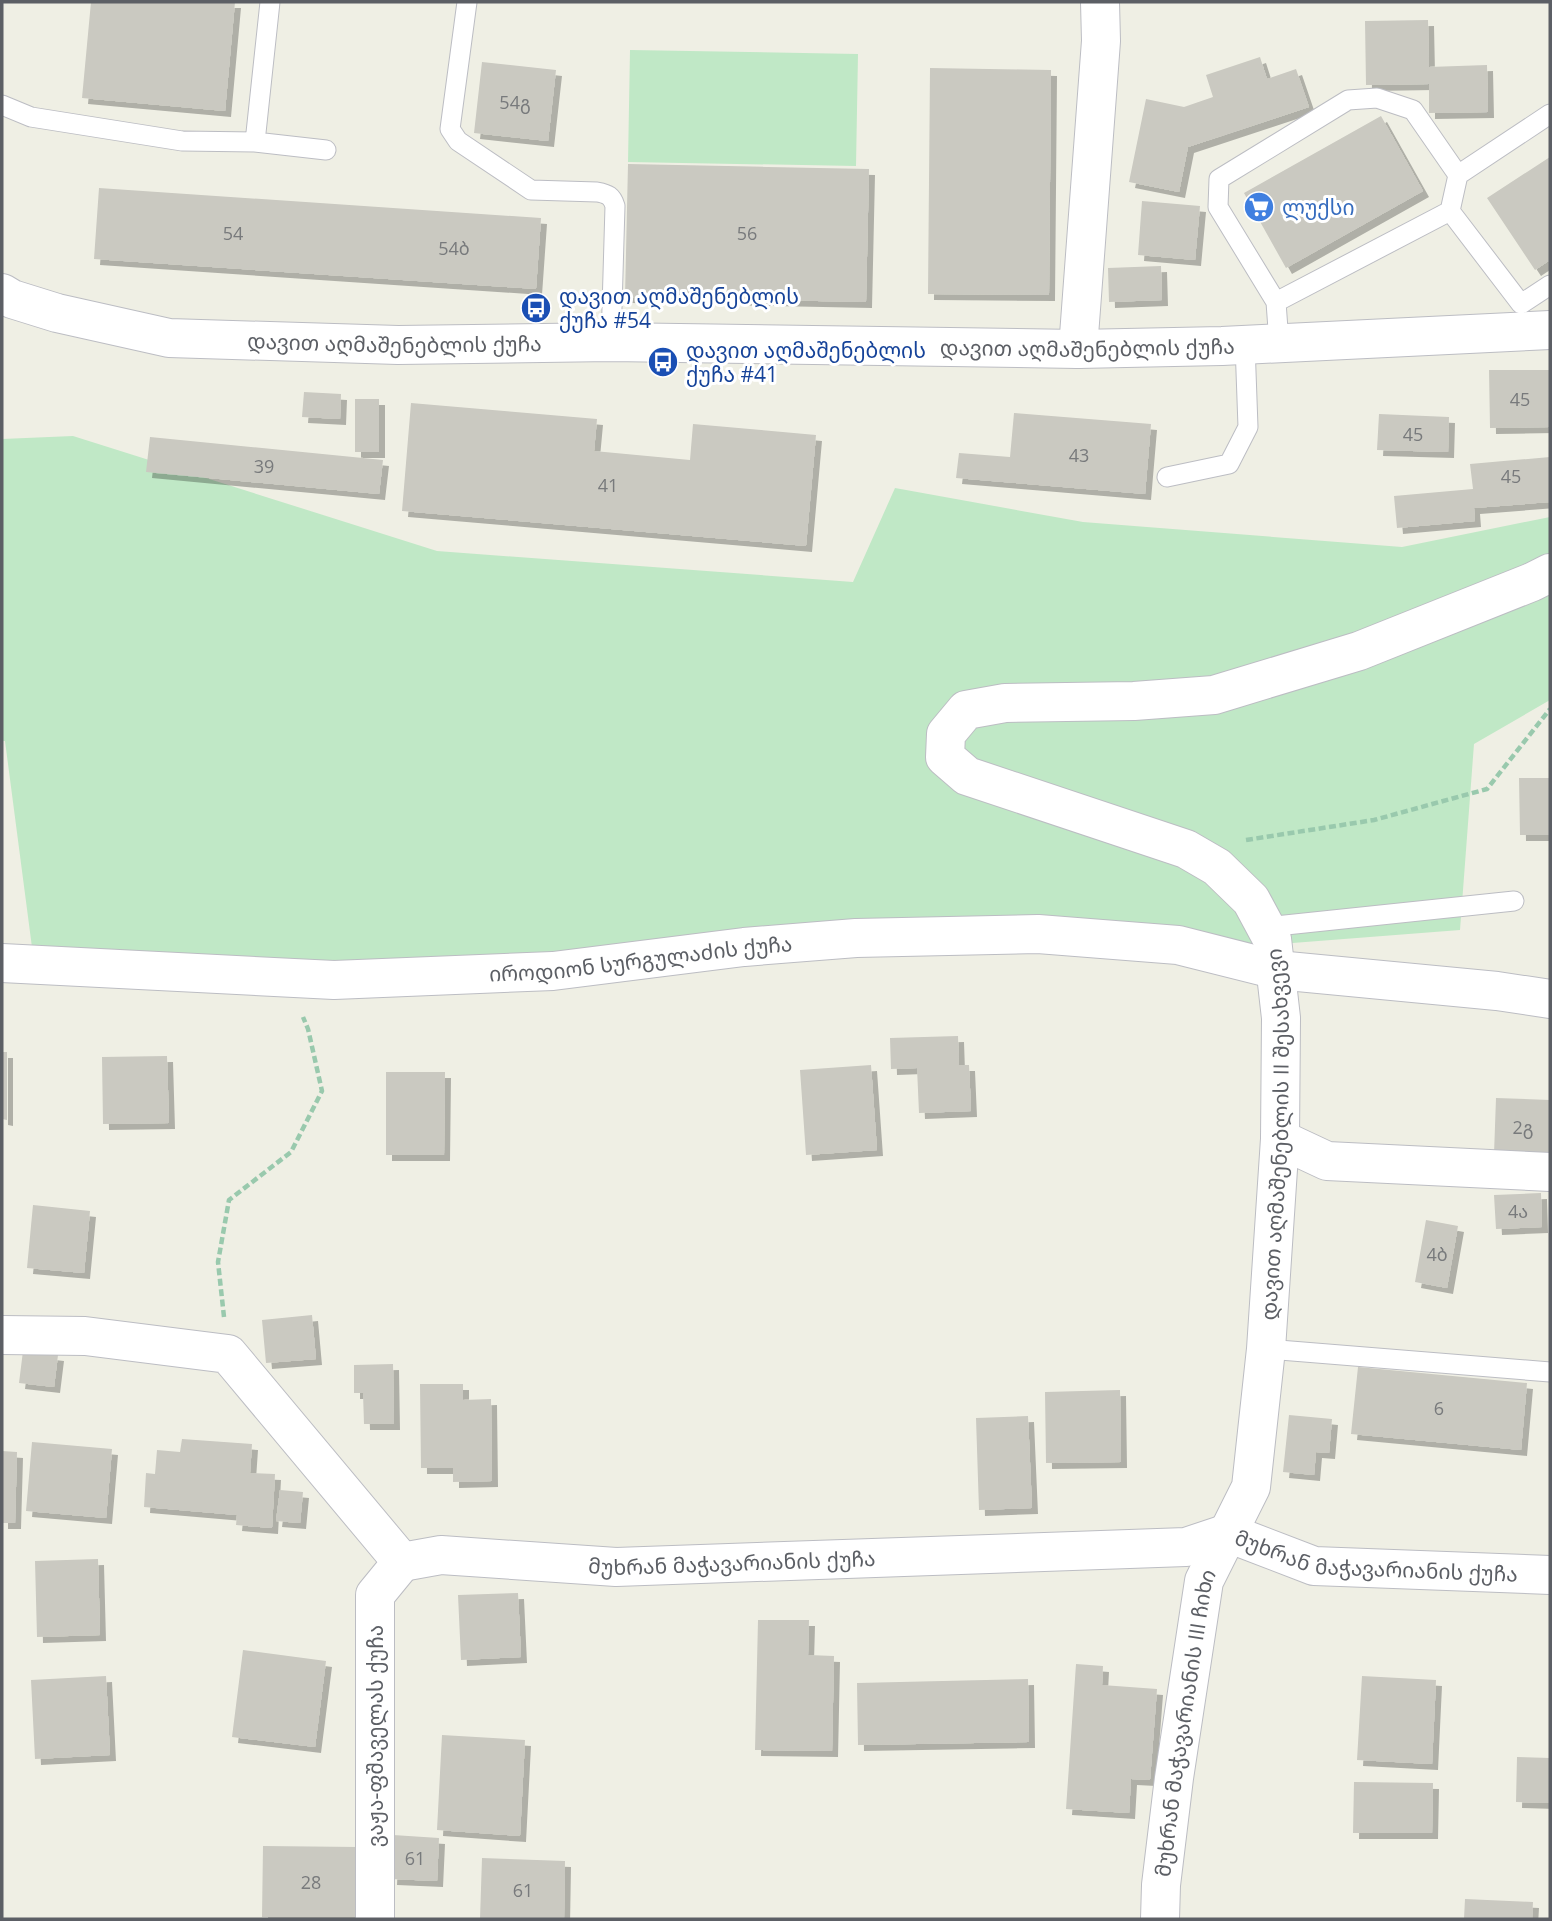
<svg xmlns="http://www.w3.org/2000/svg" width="1552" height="1921" viewBox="0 0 1552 1921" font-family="'Open Sans','Noto Sans Georgian',sans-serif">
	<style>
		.green { fill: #c0e8c6 }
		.building { fill: #cac9c1; filter: url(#shadow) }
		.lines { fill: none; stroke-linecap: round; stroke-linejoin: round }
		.service-casing { stroke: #bcbdc3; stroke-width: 21 }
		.minor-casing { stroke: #bcbdc3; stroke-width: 40 }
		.tertiary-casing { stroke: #bcbdc3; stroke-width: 40 }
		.path { stroke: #99c9ad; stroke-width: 4.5; stroke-dasharray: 7 3.5; stroke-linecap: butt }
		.service { stroke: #fff; stroke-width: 19 }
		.minor { stroke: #fff; stroke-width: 38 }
		.tertiary { stroke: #fff; stroke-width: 38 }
		.labels { text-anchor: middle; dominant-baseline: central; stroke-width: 6; stroke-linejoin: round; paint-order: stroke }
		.number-label { font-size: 18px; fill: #787a7c }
		.shop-label { font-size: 21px; fill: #366cbe; stroke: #fff; text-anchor: start }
		.transit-label { font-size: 21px; fill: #164399; stroke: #fff; text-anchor: start }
		.street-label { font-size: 21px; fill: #5c5f65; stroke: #fff }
	</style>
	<defs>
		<filter id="shadow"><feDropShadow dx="6" dy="6" stdDeviation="0" flood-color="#0004"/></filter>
	</defs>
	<rect width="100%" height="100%" fill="#efefe4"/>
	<!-- green -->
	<path class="green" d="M 630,50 L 858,54 L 856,166 L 628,162 Z
		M 73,436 L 437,551 L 853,582 L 895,488 L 1083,522 L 1402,547 L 1550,517 L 1550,700 L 1474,744 L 1460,930 L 1228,948 L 1076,926 L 328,980 L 33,955 L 5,741 L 2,741 L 2,439 Z"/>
	<!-- building -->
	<path class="building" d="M 91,2 L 235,2 L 225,111 L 82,98 Z
		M 1428,20 L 1429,67 L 1487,65 L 1488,112 L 1429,113 L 1429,84 L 1366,85 L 1365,21 Z
		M 1260,57 L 1267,79 L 1296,69 L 1309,107 L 1188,147 L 1179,192 L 1129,182 L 1146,99 L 1184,107 L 1213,97 L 1206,75 Z
		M 482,62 L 556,70 L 548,141 L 474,133 Z
		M 930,68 L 1051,70 L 1049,295 L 928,294 Z
		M 1381,116 L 1423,191 L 1286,268 L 1244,193 Z
		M 1550,157 L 1550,260 L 1535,270 L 1487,198 Z
		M 628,164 L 869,169 L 866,302 L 625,297 Z
		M 99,188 L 541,218 L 536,289 L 94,259 Z
		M 1142,201 L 1200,206 L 1195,260 L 1138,255 Z
		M 1161,266 L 1162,300 L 1109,302 L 1108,268 Z
		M 1489,370 L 1550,370 L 1550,427 L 1490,428 Z
		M 304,392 L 341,394 L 340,419 L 302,417 Z
		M 355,399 L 379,399 L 379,452 L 355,452 Z
		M 411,403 L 597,419 L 594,451 L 690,460 L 693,424 L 816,435 L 806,546 L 402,511 Z
		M 1014,413 L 1151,424 L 1145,494 L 956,478 L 959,453 L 1010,457 Z
		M 1379,414 L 1449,417 L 1448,452 L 1377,450 Z
		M 150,437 L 383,460 L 379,494 L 146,472 Z
		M 1550,457 L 1550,502 L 1474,508 L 1475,521 L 1397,528 L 1394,496 L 1473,489 L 1470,464 Z
		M 1519,778 L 1550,778 L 1550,835 L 1520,835 Z
		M 958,1036 L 959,1065 L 969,1065 L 971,1111 L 919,1113 L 917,1068 L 891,1069 L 890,1038 Z
		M 2,1052 L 7,1052 L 7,1120 L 2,1119 Z
		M 167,1056 L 169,1123 L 103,1124 L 102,1057 Z
		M 871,1065 L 877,1150 L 806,1155 L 800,1070 Z
		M 386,1072 L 445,1072 L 444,1155 L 386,1155 Z
		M 1496,1098 L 1550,1100 L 1550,1155 L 1494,1154 Z
		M 1541,1193 L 1542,1227 L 1496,1229 L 1494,1195 Z
		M 33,1205 L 90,1211 L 84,1273 L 27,1268 Z
		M 1426,1220 L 1458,1226 L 1447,1288 L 1415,1282 Z
		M 312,1315 L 316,1359 L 266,1363 L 262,1320 Z
		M 23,1351 L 58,1355 L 54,1387 L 19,1383 Z
		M 393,1364 L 394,1424 L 364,1424 L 363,1393 L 354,1393 L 354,1365 Z
		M 1358,1367 L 1527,1383 L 1521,1450 L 1351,1434 Z
		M 420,1384 L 463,1384 L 463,1400 L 491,1399 L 492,1481 L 453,1482 L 453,1468 L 421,1468 Z
		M 1120,1390 L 1121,1462 L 1046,1463 L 1045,1392 Z
		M 1289,1415 L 1332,1419 L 1329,1453 L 1316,1452 L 1314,1475 L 1283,1472 Z
		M 1028,1416 L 1032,1508 L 979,1510 L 976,1418 Z
		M 182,1439 L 252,1444 L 250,1473 L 275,1474 L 272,1528 L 236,1525 L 237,1515 L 144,1507 L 146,1473 L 155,1474 L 157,1450 L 180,1452 Z
		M 32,1442 L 112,1449 L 106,1518 L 26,1511 Z
		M 2,1451 L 17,1452 L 15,1523 L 2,1523 Z
		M 280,1490 L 303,1492 L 300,1523 L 276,1521 Z
		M 98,1559 L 100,1635 L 37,1637 L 35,1561 Z
		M 518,1593 L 521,1657 L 461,1660 L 458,1595 Z
		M 758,1620 L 809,1620 L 808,1655 L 834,1656 L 832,1751 L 755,1750 Z
		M 243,1650 L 326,1661 L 315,1747 L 232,1737 Z
		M 1076,1664 L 1103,1666 L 1102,1685 L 1157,1689 L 1150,1780 L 1131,1779 L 1129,1813 L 1066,1809 Z
		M 106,1676 L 110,1755 L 35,1759 L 31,1680 Z
		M 1362,1676 L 1436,1680 L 1432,1764 L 1357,1760 Z
		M 1028,1679 L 1029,1742 L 858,1745 L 857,1683 Z
		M 442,1735 L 525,1740 L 520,1836 L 437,1830 Z
		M 1517,1757 L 1550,1758 L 1550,1803 L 1516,1802 Z
		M 1354,1782 L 1433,1783 L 1432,1833 L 1353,1833 Z
		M 393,1835 L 439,1838 L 437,1881 L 391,1879 Z
		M 263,1846 L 359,1847 L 359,1917 L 262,1917 Z
		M 482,1858 L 565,1861 L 564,1919 L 480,1919 Z
		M 1465,1899 L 1533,1902 L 1532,1919 L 1464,1919 Z"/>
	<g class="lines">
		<!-- service casing -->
		<g class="service-casing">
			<path id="service" d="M 467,2 L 450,129 L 458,141 L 531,190 L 597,192 C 608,194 612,196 615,206 L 611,342
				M 2,105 L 31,117 L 182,141 L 255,142 L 326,150
				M 255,142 L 270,2
				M 1450,211 L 1521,304 L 1550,285
				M 1276,302 L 1450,211 L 1458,175
				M 1279,343 L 1276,302 L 1218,207 L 1219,179 L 1348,100 L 1377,98 L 1413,110 L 1458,175 L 1550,114
				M 1167,477 L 1229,464 L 1248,427 L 1245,344
				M 1266,927 L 1514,901
				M 1266,1349 L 1550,1372"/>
		</g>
		<!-- minor casing -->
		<g class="minor-casing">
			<g id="minor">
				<path d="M 1078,349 L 1101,41 L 1100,2"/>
				<path id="s1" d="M 2,963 L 334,980 L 553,971 L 744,947 L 856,938 L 1038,934 L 1178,945 L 1277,970 L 1497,991 L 1550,999"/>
				<path d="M 1280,1139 L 1327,1161 L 1550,1172"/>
				<path d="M 2,1335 L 85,1336 L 228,1354 L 402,1562"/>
				<path id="s2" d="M 402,1562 L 441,1555 L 616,1567 L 1186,1547 L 1228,1533 L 1314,1566 L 1550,1575"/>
				<path d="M 375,1919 L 375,1595 L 402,1562"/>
				<path id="s3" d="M 1160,1919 L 1161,1885 L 1174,1778 L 1204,1581 L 1251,1487 L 1266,1349 L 1280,1139 L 1281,1018 L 1272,939 L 1251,900 L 1217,867 L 1186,849 L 967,776 L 945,757 L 946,734 L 966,710 L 1005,703 L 1134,701 L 1214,695 L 1359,651 L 1532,582 L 1550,573"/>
			</g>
		</g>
		<!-- tertiary casing -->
		<g class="tertiary-casing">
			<g id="tertiary">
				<path id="s4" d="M 2,293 L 12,299 L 57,313 L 169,338 L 398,345 L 611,342 L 1078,349 L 1222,346 L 1550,330"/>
			</g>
		</g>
		<!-- path -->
		<path class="path" d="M 1246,840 L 1374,820 L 1487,789 L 1550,709
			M 224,1317 L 218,1262 L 229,1200 L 291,1152 L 322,1091 L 308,1029 L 303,1017"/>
		<!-- service -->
		<use href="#service" class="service"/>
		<!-- minor -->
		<use href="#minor" class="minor"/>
		<!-- tertiary -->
		<use href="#tertiary" class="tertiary"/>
	</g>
	<!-- icons -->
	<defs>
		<g id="supermarket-disc" transform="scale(1.575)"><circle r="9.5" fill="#3f7fe0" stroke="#fff"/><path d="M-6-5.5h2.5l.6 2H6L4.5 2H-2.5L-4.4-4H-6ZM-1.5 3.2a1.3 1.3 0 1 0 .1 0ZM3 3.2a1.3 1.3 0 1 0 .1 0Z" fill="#fff"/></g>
		<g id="bus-disc" transform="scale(1.575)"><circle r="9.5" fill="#1a4fb4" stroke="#fff"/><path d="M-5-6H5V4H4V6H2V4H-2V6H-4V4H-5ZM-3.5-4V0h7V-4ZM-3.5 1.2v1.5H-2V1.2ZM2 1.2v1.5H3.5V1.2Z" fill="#fff"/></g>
	</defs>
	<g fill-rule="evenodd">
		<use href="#supermarket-disc" x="1259" y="207"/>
		<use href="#bus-disc" x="536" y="308"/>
		<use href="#bus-disc" x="663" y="362"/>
	</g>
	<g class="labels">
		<!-- number labels -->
		<g class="number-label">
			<text x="515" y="102">54გ</text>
			<text x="233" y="233">54</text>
			<text x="747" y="233">56</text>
			<text x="454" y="248">54ბ</text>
			<text x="1520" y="399">45</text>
			<text x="1413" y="434">45</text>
			<text x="1079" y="455">43</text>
			<text x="264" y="466">39</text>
			<text x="1511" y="476">45</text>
			<text x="608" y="485">41</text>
			<text x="1523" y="1127">2გ</text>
			<text x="1518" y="1211">4ა</text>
			<text x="1437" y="1254">4ბ</text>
			<text x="1439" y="1408">6</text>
			<text x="415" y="1858">61</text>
			<text x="311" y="1882">28</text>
			<text x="523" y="1890">61</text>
		</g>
		<!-- shop labels -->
		<g class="shop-label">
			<text x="1282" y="207">ლუქსი</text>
		</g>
		<!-- transit labels -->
		<g class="transit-label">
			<text x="559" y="296">დავით აღმაშენებლის<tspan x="559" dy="24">ქუჩა #54</tspan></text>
			<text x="686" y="350">დავით აღმაშენებლის<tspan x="686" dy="24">ქუჩა #41</tspan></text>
		</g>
		<!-- street labels -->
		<g class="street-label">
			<text stroke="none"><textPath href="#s4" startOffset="399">დავით აღმაშენებლის ქუჩა</textPath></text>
			<text stroke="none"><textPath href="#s4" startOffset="1092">დავით აღმაშენებლის ქუჩა</textPath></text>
			<text stroke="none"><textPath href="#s1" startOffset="640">იროდიონ სურგულაძის ქუჩა</textPath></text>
			<text stroke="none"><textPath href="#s3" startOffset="800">დავით აღმაშენებლის II შესახვევი</textPath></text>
			<text stroke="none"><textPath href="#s2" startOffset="982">მუხრან მაჭავარიანის ქუჩა</textPath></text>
			<text stroke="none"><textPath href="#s2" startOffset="331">მუხრან მაჭავარიანის ქუჩა</textPath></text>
			<text stroke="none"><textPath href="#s3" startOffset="198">მუხრან მაჭავარიანის III ჩიხი</textPath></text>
			<text transform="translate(375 1736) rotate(-90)">ვაჟა-ფშაველას ქუჩა</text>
		</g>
	</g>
	<!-- border -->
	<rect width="1552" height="1921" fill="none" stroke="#5c5f65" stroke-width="7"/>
</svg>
